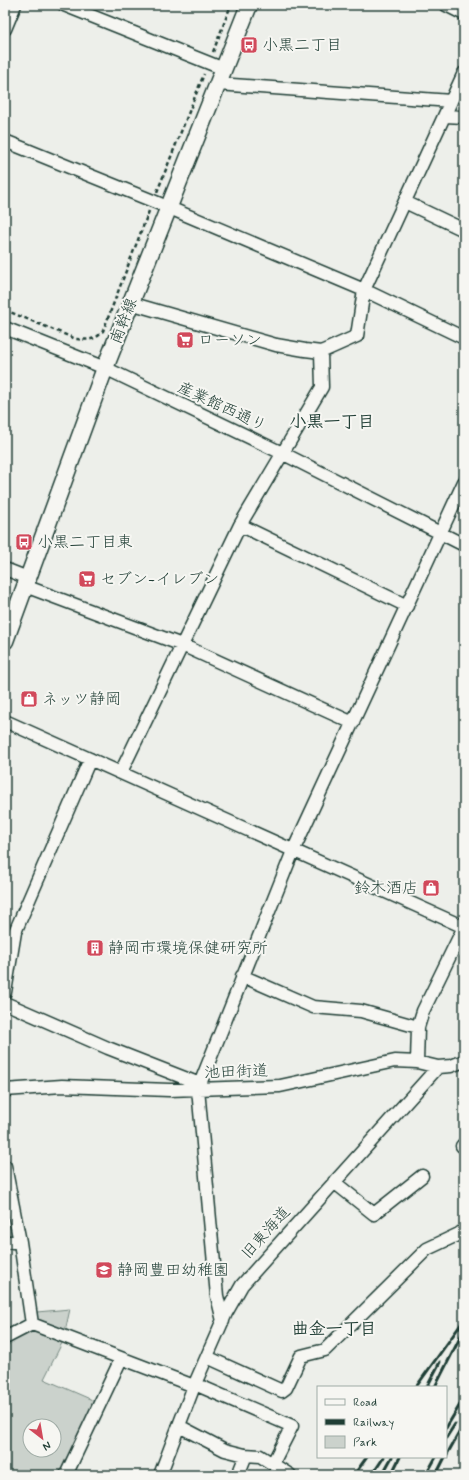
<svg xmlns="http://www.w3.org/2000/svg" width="469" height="1480" viewBox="0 0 469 1480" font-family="Mynerve,'Klee One',sans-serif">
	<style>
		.green { fill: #cbd2cc; stroke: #758880; fill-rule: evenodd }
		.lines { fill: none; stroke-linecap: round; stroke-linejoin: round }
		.minor-casing { stroke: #1f3d34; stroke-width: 15 }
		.major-casing { stroke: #1f3d34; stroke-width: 19 }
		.path { stroke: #1f3d34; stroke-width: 2.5; stroke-dasharray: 4 3; stroke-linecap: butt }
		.minor { stroke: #f6f6f2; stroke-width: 12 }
		.major { stroke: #f6f6f2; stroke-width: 16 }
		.rail { stroke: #1f3d34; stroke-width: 3 }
		.labels { text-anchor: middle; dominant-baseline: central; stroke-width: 4; stroke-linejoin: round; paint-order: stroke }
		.poi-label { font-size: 16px; fill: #1f3d34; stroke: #f6f6f2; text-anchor: start }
		.street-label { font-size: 16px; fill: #1f3d34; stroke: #f6f6f2 }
		.neighbourhood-label { font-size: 17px; font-weight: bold; fill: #1f3d34; stroke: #f6f6f2 }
	</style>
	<rect width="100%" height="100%" fill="#edefea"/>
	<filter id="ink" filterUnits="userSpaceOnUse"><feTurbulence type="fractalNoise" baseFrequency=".025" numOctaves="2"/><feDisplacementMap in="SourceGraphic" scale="8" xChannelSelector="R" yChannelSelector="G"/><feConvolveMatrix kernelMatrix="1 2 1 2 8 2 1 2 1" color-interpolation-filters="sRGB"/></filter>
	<g filter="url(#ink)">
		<!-- green -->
		<path class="green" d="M 70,1309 L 63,1341 L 44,1379 L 97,1402 L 64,1475 L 5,1475 L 5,1341 L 36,1329 L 37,1312 ZM 30,1426 L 54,1426 L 54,1450 L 30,1450 Z"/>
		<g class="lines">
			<!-- minor casing -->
			<g class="minor-casing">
				<path id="minor" d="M 64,5 L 224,69
					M 446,5 L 464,14
					M 5,29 L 15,5
					M 218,84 L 451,101
					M 445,116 L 464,117
					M 5,141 L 153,201 L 364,290 L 464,338
					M 405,202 L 464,230
					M 130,303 L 276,345 L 305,350 L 321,352 L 357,336 L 364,290 L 464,73
					M 5,328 L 105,368 L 282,453 L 464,545
					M 240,525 L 407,606
					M 5,569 L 28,578
					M 25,586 L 182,645 L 353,723
					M 5,721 L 464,927
					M 121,772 L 240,525 L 322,387 L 321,352
					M 242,976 L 313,1007 L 361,1011 L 418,1027
					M 5,992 L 15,932 L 90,759
					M 5,1003 L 108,1048 L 200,1084
					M 417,1062 L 418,1027 L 423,1011 L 464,927
					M 5,1090 L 62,1086 L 169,1090 L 280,1086 L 395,1061 L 417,1062 L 438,1067 L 451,1066 L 464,1061
					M 462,1146 L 464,1144
					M 5,1166 L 20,1242 L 5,1242
					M 334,1182 L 374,1214 L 422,1176
					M 20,1242 L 32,1324
					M 223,1321 L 217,1296 L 198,1089 L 293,851 L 464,482
					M 5,1338 L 32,1324 L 194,1386
					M 207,1357 L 282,1391 L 286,1388 L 301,1356 L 325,1350 L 427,1249 L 459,1234 L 464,1230
					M 195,1384 L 292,1426 L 273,1463
					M 179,1426 L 225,1450 L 245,1455 L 260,1456 L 290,1475
					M 66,1475 L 121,1359
					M 160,1475 L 194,1386 L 226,1313 L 242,1285 L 438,1067
					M 238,1475 L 246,1455"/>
			</g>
			<!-- major casing -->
			<g class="major-casing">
				<path id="major" d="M 5,641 L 105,368 L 249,5"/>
			</g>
			<!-- path -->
			<path class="path" d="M 213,52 L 231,5
				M 157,192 L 204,74
				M 5,310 L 76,339 C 87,340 95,341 103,331 L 149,211"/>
			<!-- minor -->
			<use href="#minor" class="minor"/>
			<!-- major -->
			<use href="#major" class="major"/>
			<!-- rail -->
			<path class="rail" d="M 416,1387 L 464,1320
				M 427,1387 L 440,1362
				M 435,1387 L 464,1330
				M 446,1428 L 464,1398
				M 446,1438 L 455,1424
				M 446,1456 L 464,1424
				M 354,1475 L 367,1457
				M 372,1475 L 384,1457
				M 382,1475 L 392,1457
				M 391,1475 L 400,1457
				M 426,1475 L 436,1457
				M 436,1475 L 445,1457"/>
		</g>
	</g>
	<!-- icons -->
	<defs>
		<g id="bus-square" transform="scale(0.9)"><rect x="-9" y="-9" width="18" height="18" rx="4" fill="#d1495b" stroke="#f6f6f2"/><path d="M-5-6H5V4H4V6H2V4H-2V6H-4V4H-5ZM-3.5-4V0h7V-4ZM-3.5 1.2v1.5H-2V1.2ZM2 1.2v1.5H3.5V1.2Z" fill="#fff"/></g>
		<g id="supermarket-square" transform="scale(0.9)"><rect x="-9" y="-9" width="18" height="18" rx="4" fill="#d1495b" stroke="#f6f6f2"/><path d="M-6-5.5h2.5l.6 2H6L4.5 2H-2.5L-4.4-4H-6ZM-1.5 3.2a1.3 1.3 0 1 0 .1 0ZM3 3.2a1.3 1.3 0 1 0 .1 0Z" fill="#fff"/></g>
		<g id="shop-square" transform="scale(0.9)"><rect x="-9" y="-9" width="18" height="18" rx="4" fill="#d1495b" stroke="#f6f6f2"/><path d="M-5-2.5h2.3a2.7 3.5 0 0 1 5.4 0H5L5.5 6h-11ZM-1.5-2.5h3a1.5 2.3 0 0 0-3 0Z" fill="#fff"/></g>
		<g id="building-square" transform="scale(0.9)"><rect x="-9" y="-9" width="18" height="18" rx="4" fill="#d1495b" stroke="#f6f6f2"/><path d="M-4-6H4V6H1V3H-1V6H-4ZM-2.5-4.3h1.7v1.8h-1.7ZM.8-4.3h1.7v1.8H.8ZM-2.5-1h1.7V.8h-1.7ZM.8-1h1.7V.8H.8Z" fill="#fff"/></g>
		<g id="school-square" transform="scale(0.9)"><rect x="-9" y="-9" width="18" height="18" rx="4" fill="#d1495b" stroke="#f6f6f2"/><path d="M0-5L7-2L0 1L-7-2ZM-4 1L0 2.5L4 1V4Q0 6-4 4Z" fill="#fff"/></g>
	</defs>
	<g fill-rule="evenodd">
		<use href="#bus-square" x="249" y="45"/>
		<use href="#supermarket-square" x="185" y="340"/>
		<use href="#bus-square" x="24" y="542"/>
		<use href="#supermarket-square" x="87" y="579"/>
		<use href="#shop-square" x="29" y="699"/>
		<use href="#shop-square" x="431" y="888"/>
		<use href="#building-square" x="95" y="948"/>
		<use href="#school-square" x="104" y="1270"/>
	</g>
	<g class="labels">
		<!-- poi labels -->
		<g class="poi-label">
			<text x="262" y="45">小黒二丁目</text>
			<text x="198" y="340">ローソン</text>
			<text x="37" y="542">小黒二丁目東</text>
			<text x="100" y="579">セブン-イレブン</text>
			<text x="42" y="699">ネッツ静岡</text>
			<text x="418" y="888" text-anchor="end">鈴木酒店</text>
			<text x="108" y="948">静岡市環境保健研究所</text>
			<text x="117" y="1270">静岡豊田幼稚園</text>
		</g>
		<!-- street labels -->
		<g class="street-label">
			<text transform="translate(124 321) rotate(-69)">南幹線</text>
			<text transform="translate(222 407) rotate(25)">産業館西通り</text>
			<text transform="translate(236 1072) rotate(-2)">池田街道</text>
			<text transform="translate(266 1233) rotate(-48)">旧東海道</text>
		</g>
		<!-- neighbourhood labels -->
		<g class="neighbourhood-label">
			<text x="332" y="422">小黒一丁目</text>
			<text x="334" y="1329">曲金一丁目</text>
		</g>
	</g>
	<!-- margin -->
	<rect width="469" height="1480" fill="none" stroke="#f6f6f2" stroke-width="20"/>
	<rect x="10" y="10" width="449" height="1460" fill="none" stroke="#1f3d34" stroke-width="1.5" filter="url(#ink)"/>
	<!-- legend -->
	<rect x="317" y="1386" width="130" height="72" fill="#f6f6f2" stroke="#a0aca6"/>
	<rect x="325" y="1399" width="20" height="6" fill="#f6f6f2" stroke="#a0aca6"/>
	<text x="353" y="1406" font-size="12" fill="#1f3d34">Road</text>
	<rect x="325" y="1419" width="20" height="6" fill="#1f3d34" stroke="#a0aca6"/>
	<text x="353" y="1426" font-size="12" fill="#1f3d34">Railway</text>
	<rect x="325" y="1436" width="20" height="12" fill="#cbd2cc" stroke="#a0aca6"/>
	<text x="353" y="1446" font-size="12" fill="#1f3d34">Park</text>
	<!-- north arrow -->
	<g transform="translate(42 1438) rotate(149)"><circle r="19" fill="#f6f6f2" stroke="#a0aca6"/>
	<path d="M0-3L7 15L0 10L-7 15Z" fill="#d1495b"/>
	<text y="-6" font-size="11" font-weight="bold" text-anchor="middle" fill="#1f3d34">N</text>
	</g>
</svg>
